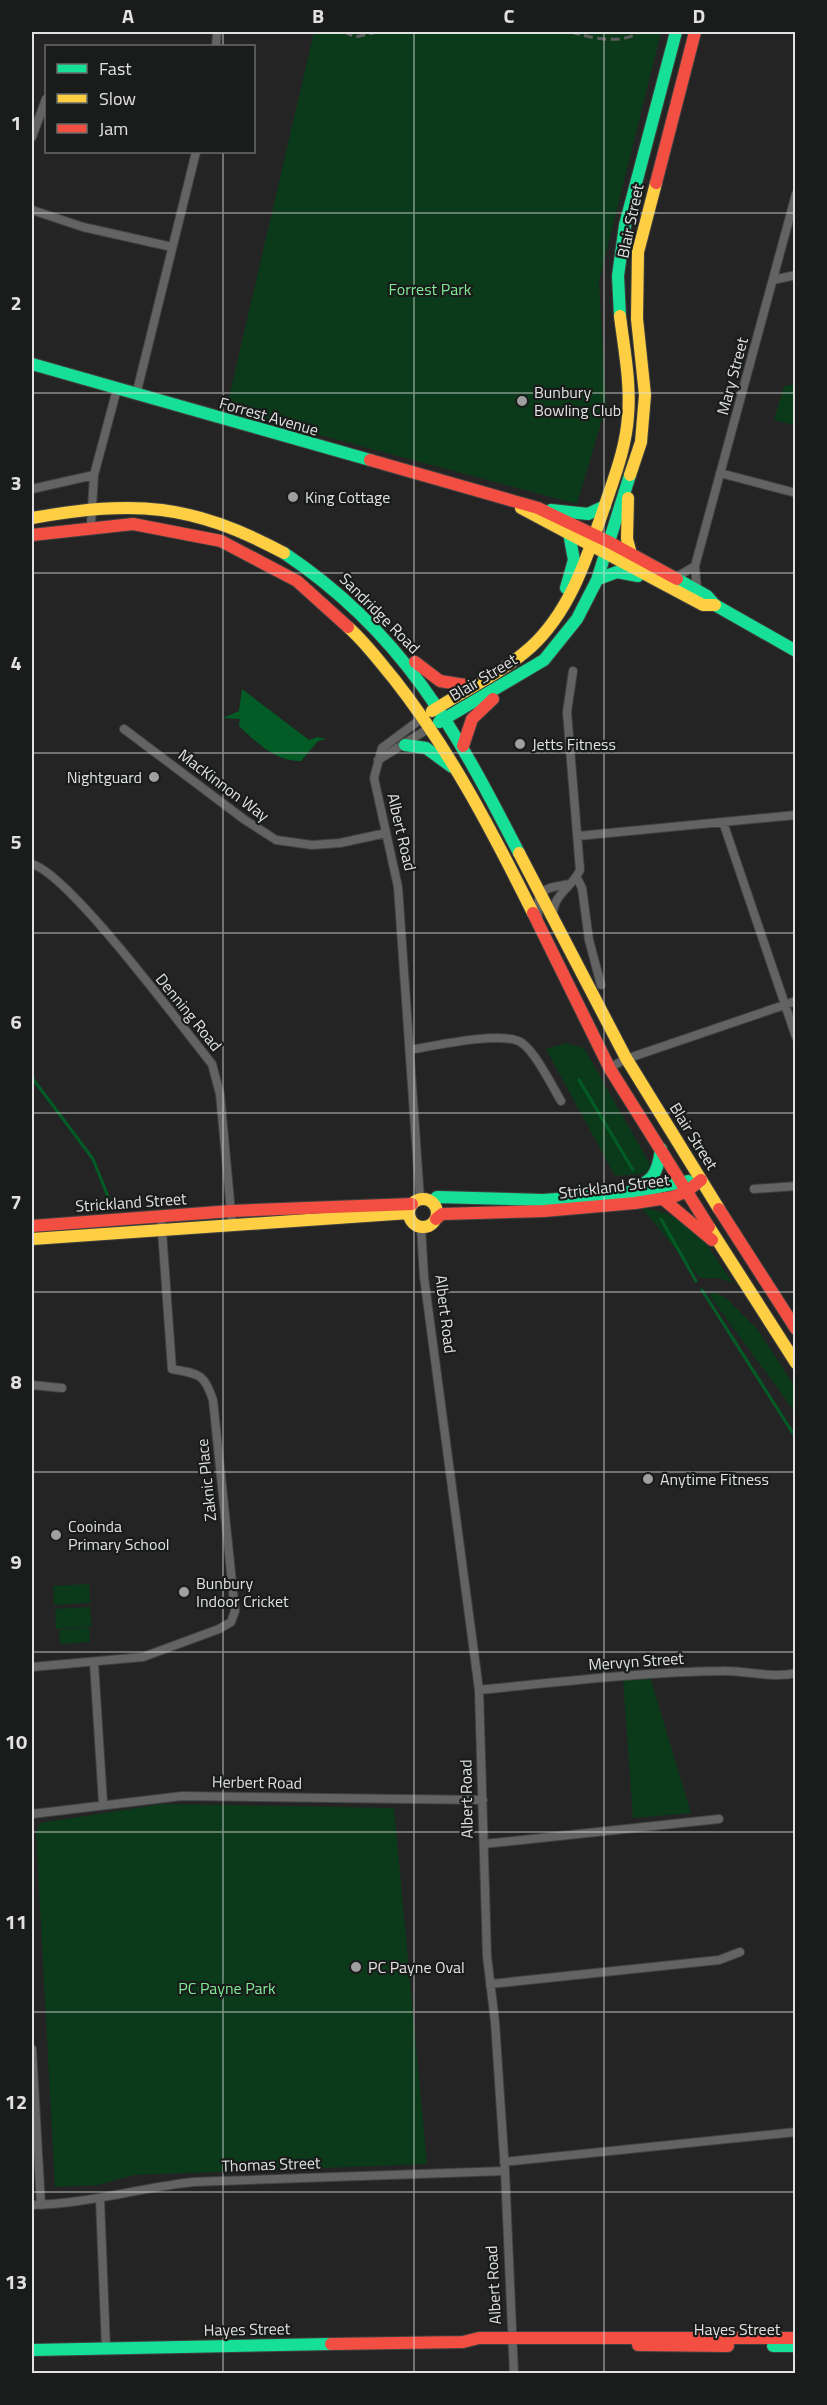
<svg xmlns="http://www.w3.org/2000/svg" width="827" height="2405" viewBox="0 0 827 2405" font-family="'Titillium Web',sans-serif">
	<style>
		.green { fill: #0b3a1a }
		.water { fill: #035c26 }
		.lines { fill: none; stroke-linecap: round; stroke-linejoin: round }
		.stream { stroke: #035c26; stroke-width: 3 }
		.street-casing { stroke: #3f403f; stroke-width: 10 }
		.fast-casing { stroke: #3f403f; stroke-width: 14 }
		.slow-casing { stroke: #3f403f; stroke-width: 14 }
		.jam-casing { stroke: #3f403f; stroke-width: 14 }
		.street { stroke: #626362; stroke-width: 8 }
		.fast { stroke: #16e098; stroke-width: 12 }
		.slow { stroke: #ffcf43; stroke-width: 12 }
		.jam { stroke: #f24e42; stroke-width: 12 }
		.rail { stroke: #5c5c5c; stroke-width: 3; stroke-dasharray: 9 4.5; stroke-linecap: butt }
		.grid { fill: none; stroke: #e0e1e0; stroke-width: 1.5; stroke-opacity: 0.55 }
		.poi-dot { fill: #9e9f9e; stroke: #191c1a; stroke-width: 2 }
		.labels { text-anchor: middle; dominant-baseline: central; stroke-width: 4.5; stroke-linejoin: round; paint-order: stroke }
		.street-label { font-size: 16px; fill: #e0e1e0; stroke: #191c1a }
		.park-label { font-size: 16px; fill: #80e995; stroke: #191c1a }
		.poi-label { font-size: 16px; fill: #e0e1e0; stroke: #191c1a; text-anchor: start }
		.neatline { fill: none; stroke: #e0e1e0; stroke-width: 2 }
		.grid-label { font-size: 20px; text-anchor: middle; font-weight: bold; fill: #e0e1e0 }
	</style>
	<rect width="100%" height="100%" fill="#242424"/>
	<!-- green -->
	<path class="green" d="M 314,32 L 661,32 L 599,282 L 606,406 L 577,504 L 226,410 Z
		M 795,384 L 795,425 L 774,420 L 784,386 Z
		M 566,1043 L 584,1048 L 655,1173 L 615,1176 L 546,1049 Z
		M 641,1207 C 696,1217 703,1240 733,1283 L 719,1278 L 700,1278 Z
		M 714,1292 L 726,1298 L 758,1330 L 795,1387 L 795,1412 L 709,1295 Z
		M 89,1584 L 90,1603 L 54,1605 L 53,1586 Z
		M 90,1607 L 92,1626 L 56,1629 L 55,1609 Z
		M 89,1627 L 90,1642 L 60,1644 L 59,1630 Z
		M 650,1677 L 691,1813 L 633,1818 L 623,1679 Z
		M 163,1804 L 394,1808 L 427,2164 L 134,2175 L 98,2185 L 55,2187 L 36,1832 L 40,1823 Z"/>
	<!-- water -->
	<path class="water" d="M 242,689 L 309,740 L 318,737 L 326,739 L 318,741 L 301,761 C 276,762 257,743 239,726 L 240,719 L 223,718 L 239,711 Z"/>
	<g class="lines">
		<!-- stream -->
		<path class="stream" d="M 32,1069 L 33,1079 L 93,1159 L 113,1209
			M 579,1080 L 633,1170
			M 661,1219 L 696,1281
			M 702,1290 L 796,1438"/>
		<!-- street casing -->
		<g class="street-casing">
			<path id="street" d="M 216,46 L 217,32
				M 32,137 L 46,99
				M 32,210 L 83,227 L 172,247
				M 773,280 L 796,275
				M 136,395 L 196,152
				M 720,473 L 796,493
				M 32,489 L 94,475
				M 91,524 L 94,475 L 117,389
				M 671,576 L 680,575 L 695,566
				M 697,590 L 695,566 L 796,194
				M 124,729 L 245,820 L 276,840 L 312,845 L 340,843 L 386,833
				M 378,760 L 431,727
				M 723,822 L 796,1037
				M 578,836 L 796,815
				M 32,864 C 70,875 181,1026 212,1064 L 220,1094 L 232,1223
				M 577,878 L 582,888 L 589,940 L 601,985
				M 538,917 C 536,889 544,888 570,884
				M 553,917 C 552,894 572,888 580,870 L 567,712 L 573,671
				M 410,1050 C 433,1046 504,1030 522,1043 C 536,1053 552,1086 561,1101
				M 609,1068 L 626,1059 L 796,1001
				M 754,1189 L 796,1186
				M 420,1199 L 398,887 L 374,778 L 382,748 L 425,716
				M 421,1227 L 424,1277 L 479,1690 L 487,1956 L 495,2022 L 505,2171 L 514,2374
				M 32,1385 L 62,1388
				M 94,1663 L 103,1803
				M 32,1667 L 143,1657 L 219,1629 L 231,1622 L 235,1611 L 213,1400 C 204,1373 199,1374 172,1369 L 161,1217
				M 479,1690 C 560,1682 641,1672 722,1671 C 746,1670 772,1679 796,1673
				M 32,1814 L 182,1796 L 483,1800
				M 484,1844 L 719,1819
				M 490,1984 L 719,1960 L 740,1952
				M 32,2049 L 41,2205
				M 504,2162 L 796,2132
				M 100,2200 L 106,2348
				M 32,2205 C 87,2204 138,2188 193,2182 L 505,2171"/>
		</g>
		<!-- fast casing -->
		<g class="fast-casing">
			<path id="fast" d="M 620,316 L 618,276 L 625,225 L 676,32
				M 32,364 L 370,460
				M 551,510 L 588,514 L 605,506
				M 284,553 C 404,633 455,729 519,853
				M 598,579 L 617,572 L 638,576
				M 677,579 L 707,596 L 715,605 L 796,651
				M 566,588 L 574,560 L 569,533
				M 439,722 L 544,660 L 577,619 L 597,580 L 630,475
				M 405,745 L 426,748 L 452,767
				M 626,1194 C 651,1180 657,1179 661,1149
				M 432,1202 L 437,1197 L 543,1200 L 626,1194 L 688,1181
				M 773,2346 L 796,2346
				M 32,2350 L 331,2344"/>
		</g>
		<!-- slow casing -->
		<g class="slow-casing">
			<path id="slow" d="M 630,475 L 641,442 L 645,395 L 637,319 L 638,252 L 656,183
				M 628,498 L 627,539 L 631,554
				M 521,508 L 703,605 L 715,605
				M 32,518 C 136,500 190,503 284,553
				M 348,627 C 366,643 379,661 394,679 C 450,750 492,831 533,913
				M 432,711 C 465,690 502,673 531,647 C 571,610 587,557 604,508 C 614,478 626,448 628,416 C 631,383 624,349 620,316
				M 519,853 L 626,1058 L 719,1209
				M409 1213a14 14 0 1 1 28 0a14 14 0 1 1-28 0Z
				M 709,1227 L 796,1363
				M 32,1239 L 409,1213"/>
		</g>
		<!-- jam casing -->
		<g class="jam-casing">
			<path id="jam" d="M 656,183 L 695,32
				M 370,460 L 538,508 L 609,542 L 677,579
				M 32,535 L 133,524 L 221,541 L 297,581 L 348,627
				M 415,662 L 440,681 L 471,686
				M 463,746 L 472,719 L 493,699
				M 533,913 L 610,1069 L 709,1227
				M 663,1199 L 712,1240
				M 719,1209 L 796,1329
				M 436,1219 L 442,1214 L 544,1211 L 635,1203 L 673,1197 L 687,1191 L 701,1180
				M 32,1226 L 231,1211 L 412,1204
				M 331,2344 L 463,2342 L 479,2338 L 796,2338
				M 638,2345 L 728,2346"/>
		</g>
		<!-- street -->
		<use href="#street" class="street"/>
		<!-- fast -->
		<use href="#fast" class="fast"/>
		<!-- slow -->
		<use href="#slow" class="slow"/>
		<!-- jam -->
		<use href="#jam" class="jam"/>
		<!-- rail -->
		<path class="rail" d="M 344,32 L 355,37 L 377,32
			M 571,32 C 591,38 621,45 639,32"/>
	</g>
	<!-- grid -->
	<path class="grid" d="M 223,32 L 223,46M 414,32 L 414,2374M 604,32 L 604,2374M 223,152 L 223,2374M 32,213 L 796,213M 32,393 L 796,393M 32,573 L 796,573M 32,753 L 796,753M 32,933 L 796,933M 32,1113 L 796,1113M 32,1292 L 796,1292M 32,1472 L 796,1472M 32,1652 L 796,1652M 32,1832 L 796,1832M 32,2012 L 796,2012M 32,2192 L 796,2192"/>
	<!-- markers -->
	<g class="poi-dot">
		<circle cx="522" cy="401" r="6"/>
		<circle cx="293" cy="497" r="6"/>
		<circle cx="520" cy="744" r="6"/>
		<circle cx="154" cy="777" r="6"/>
		<circle cx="648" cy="1479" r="6"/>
		<circle cx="56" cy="1535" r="6"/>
		<circle cx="184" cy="1592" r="6"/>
		<circle cx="356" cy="1967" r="6"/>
	</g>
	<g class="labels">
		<!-- street labels -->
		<g class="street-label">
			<text transform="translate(630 221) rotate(-78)">Blair Street</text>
			<text transform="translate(732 376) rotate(-75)">Mary Street</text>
			<text transform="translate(269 416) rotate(16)">Forrest Avenue</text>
			<text transform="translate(380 613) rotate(45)">Sandridge Road</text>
			<text transform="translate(483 677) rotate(-31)">Blair Street</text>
			<text transform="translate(224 785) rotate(37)">MacKinnon Way</text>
			<text transform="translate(402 832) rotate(77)">Albert Road</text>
			<text transform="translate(189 1012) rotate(51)">Denning Road</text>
			<text transform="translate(694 1136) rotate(58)">Blair Street</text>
			<text transform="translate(614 1186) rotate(-7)">Strickland Street</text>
			<text transform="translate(131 1202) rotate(-4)">Strickland Street</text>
			<text transform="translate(446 1314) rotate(83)">Albert Road</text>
			<text transform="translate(206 1480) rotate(-96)">Zaknic Place</text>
			<text transform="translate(636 1661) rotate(-4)">Mervyn Street</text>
			<text transform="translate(257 1782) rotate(1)">Herbert Road</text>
			<text transform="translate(466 1799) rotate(-91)">Albert Road</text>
			<text transform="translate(271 2164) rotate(-2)">Thomas Street</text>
			<text transform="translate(493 2285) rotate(-93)">Albert Road</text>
			<text transform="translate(247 2329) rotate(-1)">Hayes Street</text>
			<text x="737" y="2329">Hayes Street</text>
		</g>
		<!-- park labels -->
		<g class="park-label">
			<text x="430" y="289">Forrest Park</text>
			<text x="227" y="1988">PC Payne Park</text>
		</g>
		<!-- poi labels -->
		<g class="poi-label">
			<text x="534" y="392">Bunbury<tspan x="534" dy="18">Bowling Club</tspan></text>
			<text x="305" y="497">King Cottage</text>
			<text x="532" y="744">Jetts Fitness</text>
			<text x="142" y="777" text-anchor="end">Nightguard</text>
			<text x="660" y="1479">Anytime Fitness</text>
			<text x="68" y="1526">Cooinda<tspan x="68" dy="18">Primary School</tspan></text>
			<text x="196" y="1583">Bunbury<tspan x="196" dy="18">Indoor Cricket</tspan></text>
			<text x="368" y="1967">PC Payne Oval</text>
		</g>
	</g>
	<!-- border -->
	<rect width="827" height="2405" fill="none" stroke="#191c1a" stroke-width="66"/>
	<!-- legend -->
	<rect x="45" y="45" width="210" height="108" fill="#191c1a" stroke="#696b69" stroke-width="1.5"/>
	<rect x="57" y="64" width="30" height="9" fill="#16e098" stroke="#696b69" stroke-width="1.5"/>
	<text x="99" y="75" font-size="18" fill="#e0e1e0">Fast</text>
	<rect x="57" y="94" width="30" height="9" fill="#ffcf43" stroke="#696b69" stroke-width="1.5"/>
	<text x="99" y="105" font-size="18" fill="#e0e1e0">Slow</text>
	<rect x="57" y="124" width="30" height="9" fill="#f24e42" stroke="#696b69" stroke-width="1.5"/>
	<text x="99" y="135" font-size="18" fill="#e0e1e0">Jam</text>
	<rect x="33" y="33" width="761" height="2339" class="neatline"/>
	<g class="grid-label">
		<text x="128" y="23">A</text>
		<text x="318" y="23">B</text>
		<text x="509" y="23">C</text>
		<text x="699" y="23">D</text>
		<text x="16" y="130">1</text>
		<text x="16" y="310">2</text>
		<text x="16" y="490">3</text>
		<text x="16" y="670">4</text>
		<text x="16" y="849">5</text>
		<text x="16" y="1029">6</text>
		<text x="16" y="1209">7</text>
		<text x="16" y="1389">8</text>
		<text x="16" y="1569">9</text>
		<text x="16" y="1749">10</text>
		<text x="16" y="1929">11</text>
		<text x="16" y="2109">12</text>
		<text x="16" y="2289">13</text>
	</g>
</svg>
